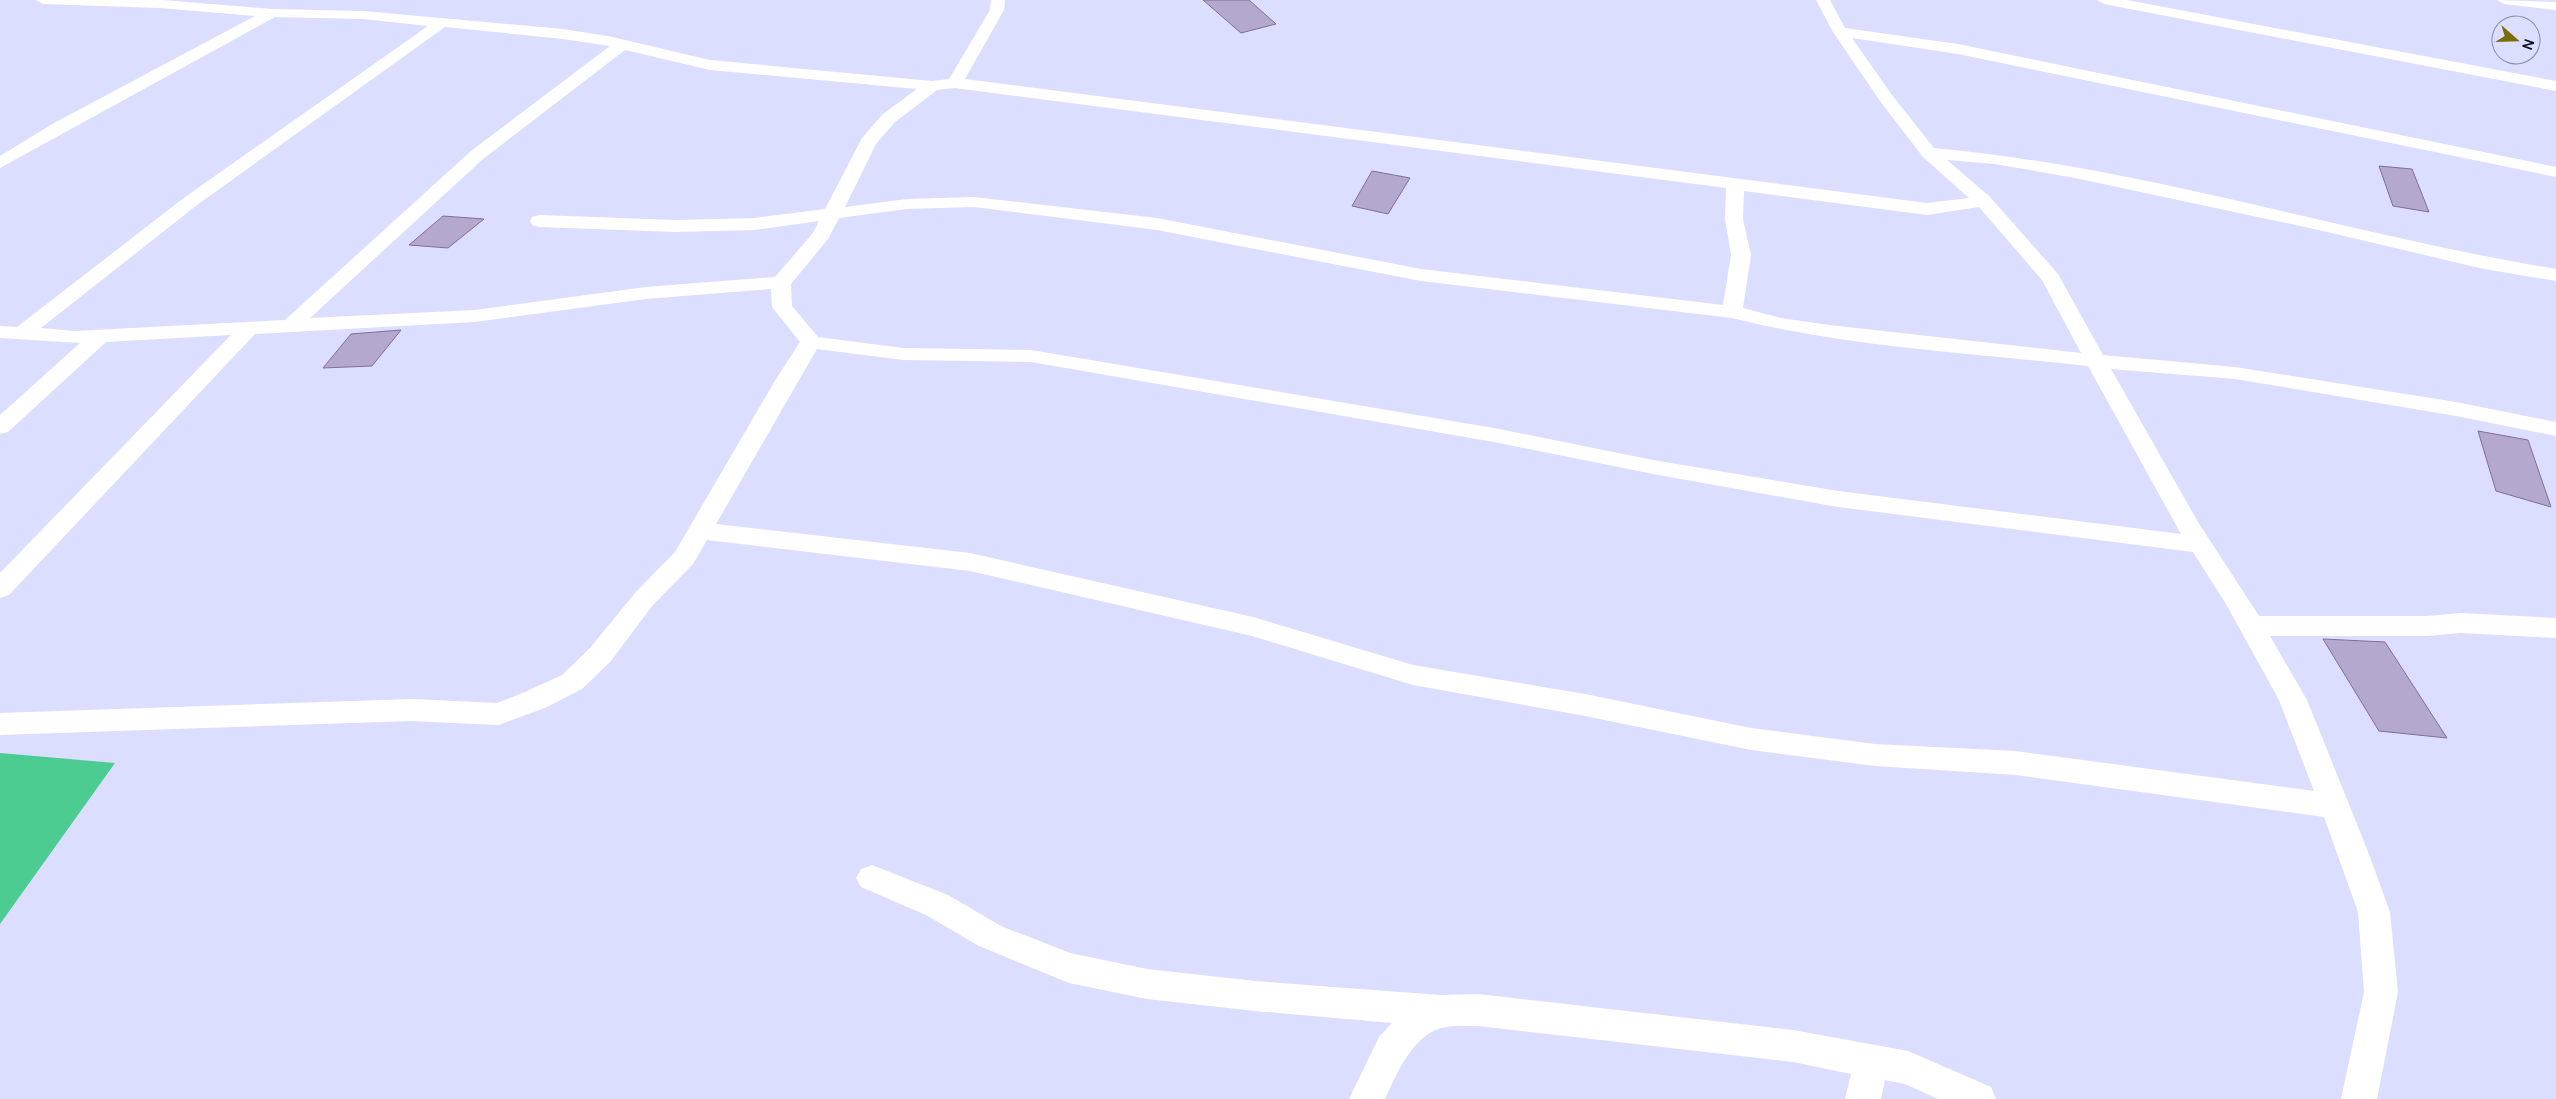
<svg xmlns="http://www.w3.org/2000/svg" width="2556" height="1099" viewBox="0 0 2556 1099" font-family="Manrope,sans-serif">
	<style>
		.forest { fill: #4ccc91 }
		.building { fill: #b5a8ce; stroke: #7d7194 }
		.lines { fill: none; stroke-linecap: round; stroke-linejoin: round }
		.street { fill: #fff; fill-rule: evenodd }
	</style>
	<rect width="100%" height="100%" fill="#dbdeff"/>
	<!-- forest -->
	<path class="forest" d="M 0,753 L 115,763 L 0,924 Z"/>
	<!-- building -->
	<path class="building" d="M 1203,0 L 1249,0 L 1276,24 L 1241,33 Z
		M 2379,166 L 2412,169 L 2429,212 L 2393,206 Z
		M 1372,171 L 1410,178 L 1388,214 L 1352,206 Z
		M 443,216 L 484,219 L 448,248 L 409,245 Z
		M 401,330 L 372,366 L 323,368 L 351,334 Z
		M 2478,431 L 2528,440 L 2551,507 L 2496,491 Z
		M 2323,639 L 2385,642 L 2447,738 L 2379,731 Z"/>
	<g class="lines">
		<!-- street -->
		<path class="street" d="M 36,0 L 163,0 L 272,9 L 363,11 L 563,29 L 608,36 L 710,60 L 932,81 L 949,79 L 990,10 L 991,0 L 1005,0 L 1004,10 L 965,79 L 1927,203 L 1969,198 L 1923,157 L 1880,101 L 1833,32 L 1816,0 L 1830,0 L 1845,28 L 1958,44 L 2556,167 L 2556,177 L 1958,54 L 1852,38 L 1892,95 L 1934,148 C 2145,167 2348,235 2556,269 L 2556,281 L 2484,269 L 2323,231 L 2075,178 L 1995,164 L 1947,160 L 1990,197 L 2058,274 L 2103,355 L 2235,367 L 2456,402 L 2556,422 L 2556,436 L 2456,416 L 2235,379 L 2111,369 L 2198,522 L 2259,616 L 2427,616 L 2461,613 L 2556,618 L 2556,638 L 2461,633 L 2427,636 L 2270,636 L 2307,700 L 2367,849 L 2390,912 L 2398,992 L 2377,1099 L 2341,1099 L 2364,992 L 2358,912 L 2324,817 L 2016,775 L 1875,766 L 1751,750 L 1585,716 L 1413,685 L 1252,636 L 970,571 L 707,540 L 693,564 L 653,605 L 610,662 L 582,689 L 545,708 L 498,725 L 412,721 L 0,735 L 0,713 L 412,699 L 497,703 L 525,692 L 562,675 L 590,648 L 635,593 L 675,552 L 776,379 L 800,342 L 772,307 L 771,289 L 646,299 L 475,322 L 255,334 L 9,595 L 0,598 L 0,573 L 231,335 L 106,342 L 8,432 L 0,434 L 0,415 L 80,343 L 0,338 L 0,326 L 17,327 L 185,197 L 428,26 L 363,19 L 275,17 L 0,168 L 0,156 L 54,123 L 255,16 L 159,8 L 43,4 ZM 445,27 L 563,39 L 610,46 L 471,151 L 285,320 L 75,331 L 41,328 L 197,205 ZM 625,50 L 710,70 L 917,89 L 883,114 L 862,138 L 825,209 L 754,218 L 676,220 L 539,215 L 532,217 L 530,221 L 532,225 L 539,227 L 676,232 L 754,230 L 819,221 L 813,233 L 775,277 L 646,287 L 475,310 L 310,318 L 483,159 ZM 955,88 L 1726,188 L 1725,219 L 1731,255 L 1723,305 L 1421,269 L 1157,218 L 974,197 L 907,199 L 845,207 L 876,144 L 895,122 L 937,90 ZM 1744,191 L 1927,215 L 1979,207 L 2042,280 L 2081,353 L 1829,325 L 1781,318 L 1743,308 L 1751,255 L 1743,219 ZM 974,207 L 1157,230 L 1421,281 L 1732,318 C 1848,347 1969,353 2088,366 L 2181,534 L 1838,491 L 1653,460 L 1494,428 L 1031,350 L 903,348 L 818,337 L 792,306 L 791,284 L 828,239 L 839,218 L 907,209 ZM 817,349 L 903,360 L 1031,362 L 1494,442 L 1653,474 L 1838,507 L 2193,552 L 2226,604 L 2279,700 L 2314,791 L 2016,751 L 1875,744 L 1751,728 L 1585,694 L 1413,665 L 1253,617 L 970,553 L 716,524 Z
			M 2097,0 L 2127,0 L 2556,81 L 2556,91 L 2104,4 Z
			M 2497,0 L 2556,2 L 2556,10 L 2504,4 Z
			M 872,865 L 948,895 L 1001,926 L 1070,953 L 1147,969 L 1255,981 L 1441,995 L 1478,994 L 1793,1030 L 1908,1051 L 1991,1087 L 1996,1099 L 1938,1099 L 1905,1084 L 1885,1080 L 1881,1099 L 1845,1099 L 1851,1074 L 1793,1062 L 1478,1026 C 1468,1026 1457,1025 1446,1027 C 1414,1032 1397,1073 1385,1099 L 1349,1099 L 1379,1037 L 1392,1023 L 1255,1011 L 1147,999 L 1069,983 L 979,946 L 926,915 L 861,887 L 856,878 L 861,869 Z"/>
	</g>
	<!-- north arrow -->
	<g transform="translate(2516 40) rotate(110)"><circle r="24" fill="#dbdeff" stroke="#888aa3"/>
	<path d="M0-4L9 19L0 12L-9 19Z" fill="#7a6c06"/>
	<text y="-8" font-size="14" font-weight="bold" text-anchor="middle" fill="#0c0d1a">N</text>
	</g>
</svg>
